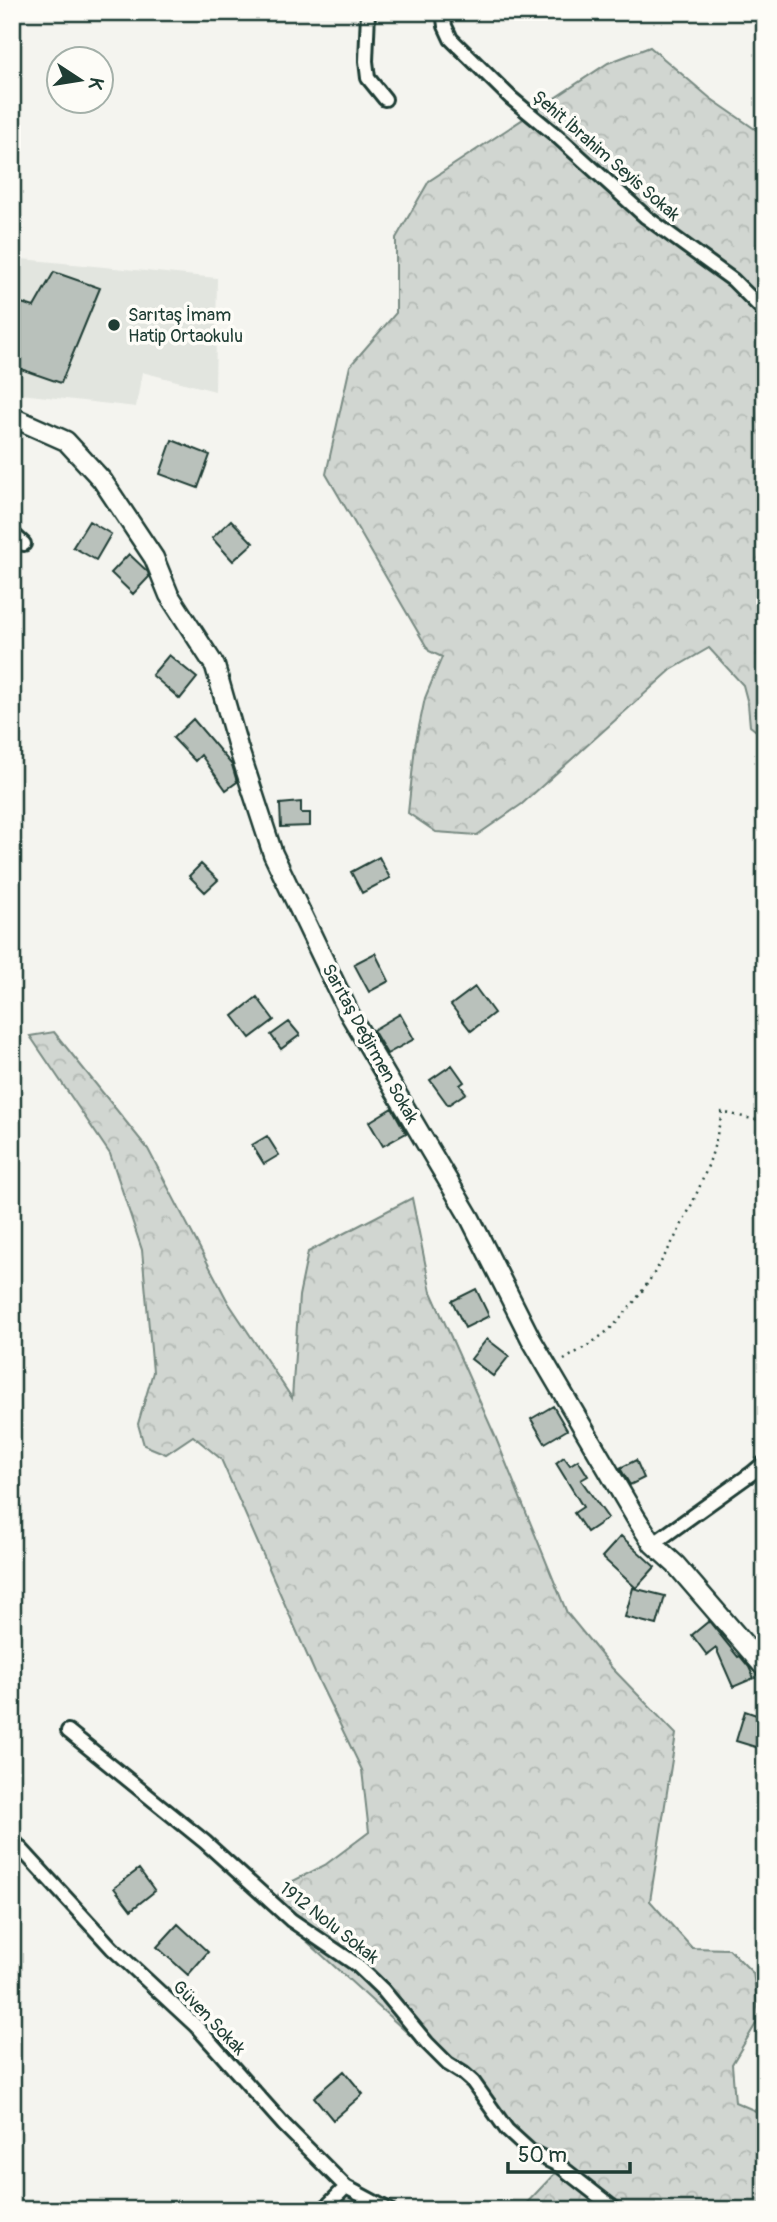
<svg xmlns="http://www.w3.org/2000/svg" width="777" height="2222" viewBox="0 0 777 2222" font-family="Pangolin,sans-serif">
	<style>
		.built { fill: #e2e5df }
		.forest { fill: url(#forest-crowns); stroke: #788a82; stroke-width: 2 }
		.building { fill: #b9c1bb; stroke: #1f3d34; stroke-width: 2 }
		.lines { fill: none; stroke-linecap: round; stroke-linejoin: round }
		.street-casing { stroke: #1f3d34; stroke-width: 18 }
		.secondary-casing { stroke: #1f3d34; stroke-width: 23 }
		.path { stroke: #1f3d34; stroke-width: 2.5; stroke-dasharray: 2 5; stroke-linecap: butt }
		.street { stroke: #fdfcf7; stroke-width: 12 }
		.secondary { stroke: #fdfcf7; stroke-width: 18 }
		.poi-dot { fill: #1f3d34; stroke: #fdfcf7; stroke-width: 2.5 }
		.labels { text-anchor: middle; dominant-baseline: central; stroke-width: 7; stroke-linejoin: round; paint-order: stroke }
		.street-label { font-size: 18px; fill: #1f3d34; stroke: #fdfcf7 }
		.poi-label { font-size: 18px; fill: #1f3d34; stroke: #fdfcf7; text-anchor: start }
	</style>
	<defs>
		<pattern id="forest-crowns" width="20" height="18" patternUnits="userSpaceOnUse" patternTransform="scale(1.75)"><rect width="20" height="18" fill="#d1d6d1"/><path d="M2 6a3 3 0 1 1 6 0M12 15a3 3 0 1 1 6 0" fill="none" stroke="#b3b9b4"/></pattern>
	</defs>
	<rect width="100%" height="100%" fill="#f4f4ef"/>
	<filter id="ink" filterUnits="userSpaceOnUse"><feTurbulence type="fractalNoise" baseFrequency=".0143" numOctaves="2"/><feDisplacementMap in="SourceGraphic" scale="14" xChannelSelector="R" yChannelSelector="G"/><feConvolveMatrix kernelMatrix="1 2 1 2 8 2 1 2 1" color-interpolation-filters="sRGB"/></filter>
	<g filter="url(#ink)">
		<!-- built -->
		<path class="built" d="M 12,258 L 217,278 L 215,391 L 142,372 L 136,407 L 12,393 Z"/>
		<!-- forest -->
		<path class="forest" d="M 650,47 L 710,98 L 765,136 L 765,738 L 750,726 L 748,704 L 743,685 L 709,648 L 671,670 L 522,804 L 477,835 L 436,832 L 408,813 L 415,746 L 425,698 L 442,657 L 429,651 L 326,474 L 350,366 L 396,313 L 396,238 L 429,181 L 608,63 Z
			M 54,1032 L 148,1149 L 228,1302 L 292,1398 L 299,1296 L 308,1252 L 412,1198 L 431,1292 L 495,1436 L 567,1613 L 612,1668 L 676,1734 L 650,1901 L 692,1948 L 729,1949 L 753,1973 L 760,2017 L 732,2064 L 735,2102 L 765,2115 L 765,2210 L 520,2210 L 558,2170 L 268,1906 L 289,1883 L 325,1865 L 369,1832 L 362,1770 L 315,1673 L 221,1459 L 193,1436 L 166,1454 L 144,1445 L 138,1424 L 153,1372 L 142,1250 L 110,1154 L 30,1036 Z"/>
		<!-- building -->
		<path class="building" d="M 54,272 L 100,288 L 61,383 L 12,366 L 12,300 L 34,307 Z
			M 172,440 L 210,455 L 198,488 L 160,474 Z
			M 231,520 L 253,543 L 233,561 L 212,538 Z
			M 89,521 L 111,534 L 96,560 L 73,547 Z
			M 129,554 L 148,572 L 149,577 L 133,594 L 111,573 Z
			M 169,655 L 197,678 L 180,699 L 152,675 Z
			M 193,719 L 232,765 L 237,782 L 226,790 L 201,755 L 195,761 L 173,738 Z
			M 301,802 L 301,813 L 310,813 L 310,826 L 281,827 L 280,804 Z
			M 379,857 L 390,878 L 362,893 L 351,872 Z
			M 201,864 L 218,880 L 205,892 L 189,876 Z
			M 375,953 L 389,981 L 369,992 L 354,964 Z
			M 475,987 L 494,1013 L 471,1031 L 451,1005 Z
			M 257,997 L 274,1020 L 250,1038 L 233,1016 Z
			M 400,1014 L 414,1039 L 387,1054 L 373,1030 Z
			M 289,1022 L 300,1035 L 281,1049 L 271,1035 Z
			M 452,1065 L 464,1082 L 460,1085 L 466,1093 L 448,1105 L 430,1080 Z
			M 392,1108 L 406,1133 L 383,1146 L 369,1122 Z
			M 267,1136 L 279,1155 L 264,1164 L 252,1145 Z
			M 476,1289 L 489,1316 L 465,1328 L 452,1301 Z
			M 487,1339 L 509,1356 L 493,1376 L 471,1359 Z
			M 553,1406 L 567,1430 L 545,1443 L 531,1419 Z
			M 564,1457 L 570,1465 L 578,1460 L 588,1476 L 581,1480 L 608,1518 L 587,1532 L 574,1513 L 583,1507 L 556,1463 Z
			M 636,1460 L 644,1478 L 630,1485 L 620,1468 Z
			M 621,1536 L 655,1567 L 636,1588 L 602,1557 Z
			M 633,1588 L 665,1596 L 657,1625 L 625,1617 Z
			M 709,1621 L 738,1657 L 740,1656 L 749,1667 L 754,1678 L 733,1687 L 716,1648 L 707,1655 L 692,1635 Z
			M 745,1711 L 765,1718 L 765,1739 L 762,1749 L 736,1741 Z
			M 139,1869 L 155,1891 L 131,1910 L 114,1888 Z
			M 178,1924 L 208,1952 L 188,1975 L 157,1947 Z
			M 344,2071 L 363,2094 L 333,2120 L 314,2097 Z"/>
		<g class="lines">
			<!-- street casing -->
			<g class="street-casing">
				<path id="street" d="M 368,12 L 366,61 L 368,78 L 385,99
					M 443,12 L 445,26 L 451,39 L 511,98 L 558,137 L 646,217 L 733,280 L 765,312
					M 12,533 L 24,544
					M 653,1544 L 752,1473 L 765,1462
					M 68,1731 L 205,1842 L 291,1920 L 357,1965 L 383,1990 L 427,2043 L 448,2064 L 464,2074 L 473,2082 L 507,2130 L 530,2151 L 560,2166 L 616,2210
					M 12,1839 L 112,1948 L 196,2026 L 285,2126 L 346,2187 L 389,2210
					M 323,2210 L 346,2187"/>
			</g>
			<!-- secondary casing -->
			<g class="secondary-casing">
				<path id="secondary" d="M 12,417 L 66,441 L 102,480 L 154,558 L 169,595 L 215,666 L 238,747 L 273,854 L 349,1013 L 470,1218 L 531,1339 L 636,1518 L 653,1544 L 676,1565 L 765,1668"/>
			</g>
			<!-- path -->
			<path class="path" d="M 564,1360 C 581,1349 602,1338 617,1322 C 653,1285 696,1204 712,1154 C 716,1140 719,1126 722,1112 L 765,1122"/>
			<!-- street -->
			<use href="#street" class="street"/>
			<!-- secondary -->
			<use href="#secondary" class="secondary"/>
		</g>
	</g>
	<!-- markers -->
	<circle class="poi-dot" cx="114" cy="325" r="7"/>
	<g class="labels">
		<!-- street labels -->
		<g class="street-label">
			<text transform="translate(606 156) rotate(41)">Şehit İbrahim Seyis Sokak</text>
			<text transform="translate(370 1044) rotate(61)">Sarıtaş Değirmen Sokak</text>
			<text transform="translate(329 1923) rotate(38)">1912 Nolu Sokak</text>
			<text transform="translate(209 2018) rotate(46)">Güven Sokak</text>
		</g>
		<!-- poi labels -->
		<g class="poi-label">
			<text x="128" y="315">Sarıtaş İmam<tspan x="128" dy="21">Hatip Ortaokulu</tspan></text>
		</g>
	</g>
	<!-- margin -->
	<rect width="777" height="2222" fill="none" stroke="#fdfcf7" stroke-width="42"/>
	<rect x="21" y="21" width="735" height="2180" fill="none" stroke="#1f3d34" stroke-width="2.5" filter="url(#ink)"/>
	<!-- north arrow -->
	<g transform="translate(80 80) rotate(102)"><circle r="33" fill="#fdfcf7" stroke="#a4b0a9" stroke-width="2"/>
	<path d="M0-5L12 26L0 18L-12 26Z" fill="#1f3d34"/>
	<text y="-10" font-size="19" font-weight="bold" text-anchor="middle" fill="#1f3d34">K</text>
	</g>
	<!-- scale -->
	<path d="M508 2162v10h122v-10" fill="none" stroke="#1f3d34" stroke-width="3.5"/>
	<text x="518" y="2162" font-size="21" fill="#1f3d34" stroke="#fdfcf7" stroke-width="5" paint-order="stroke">50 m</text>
</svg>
